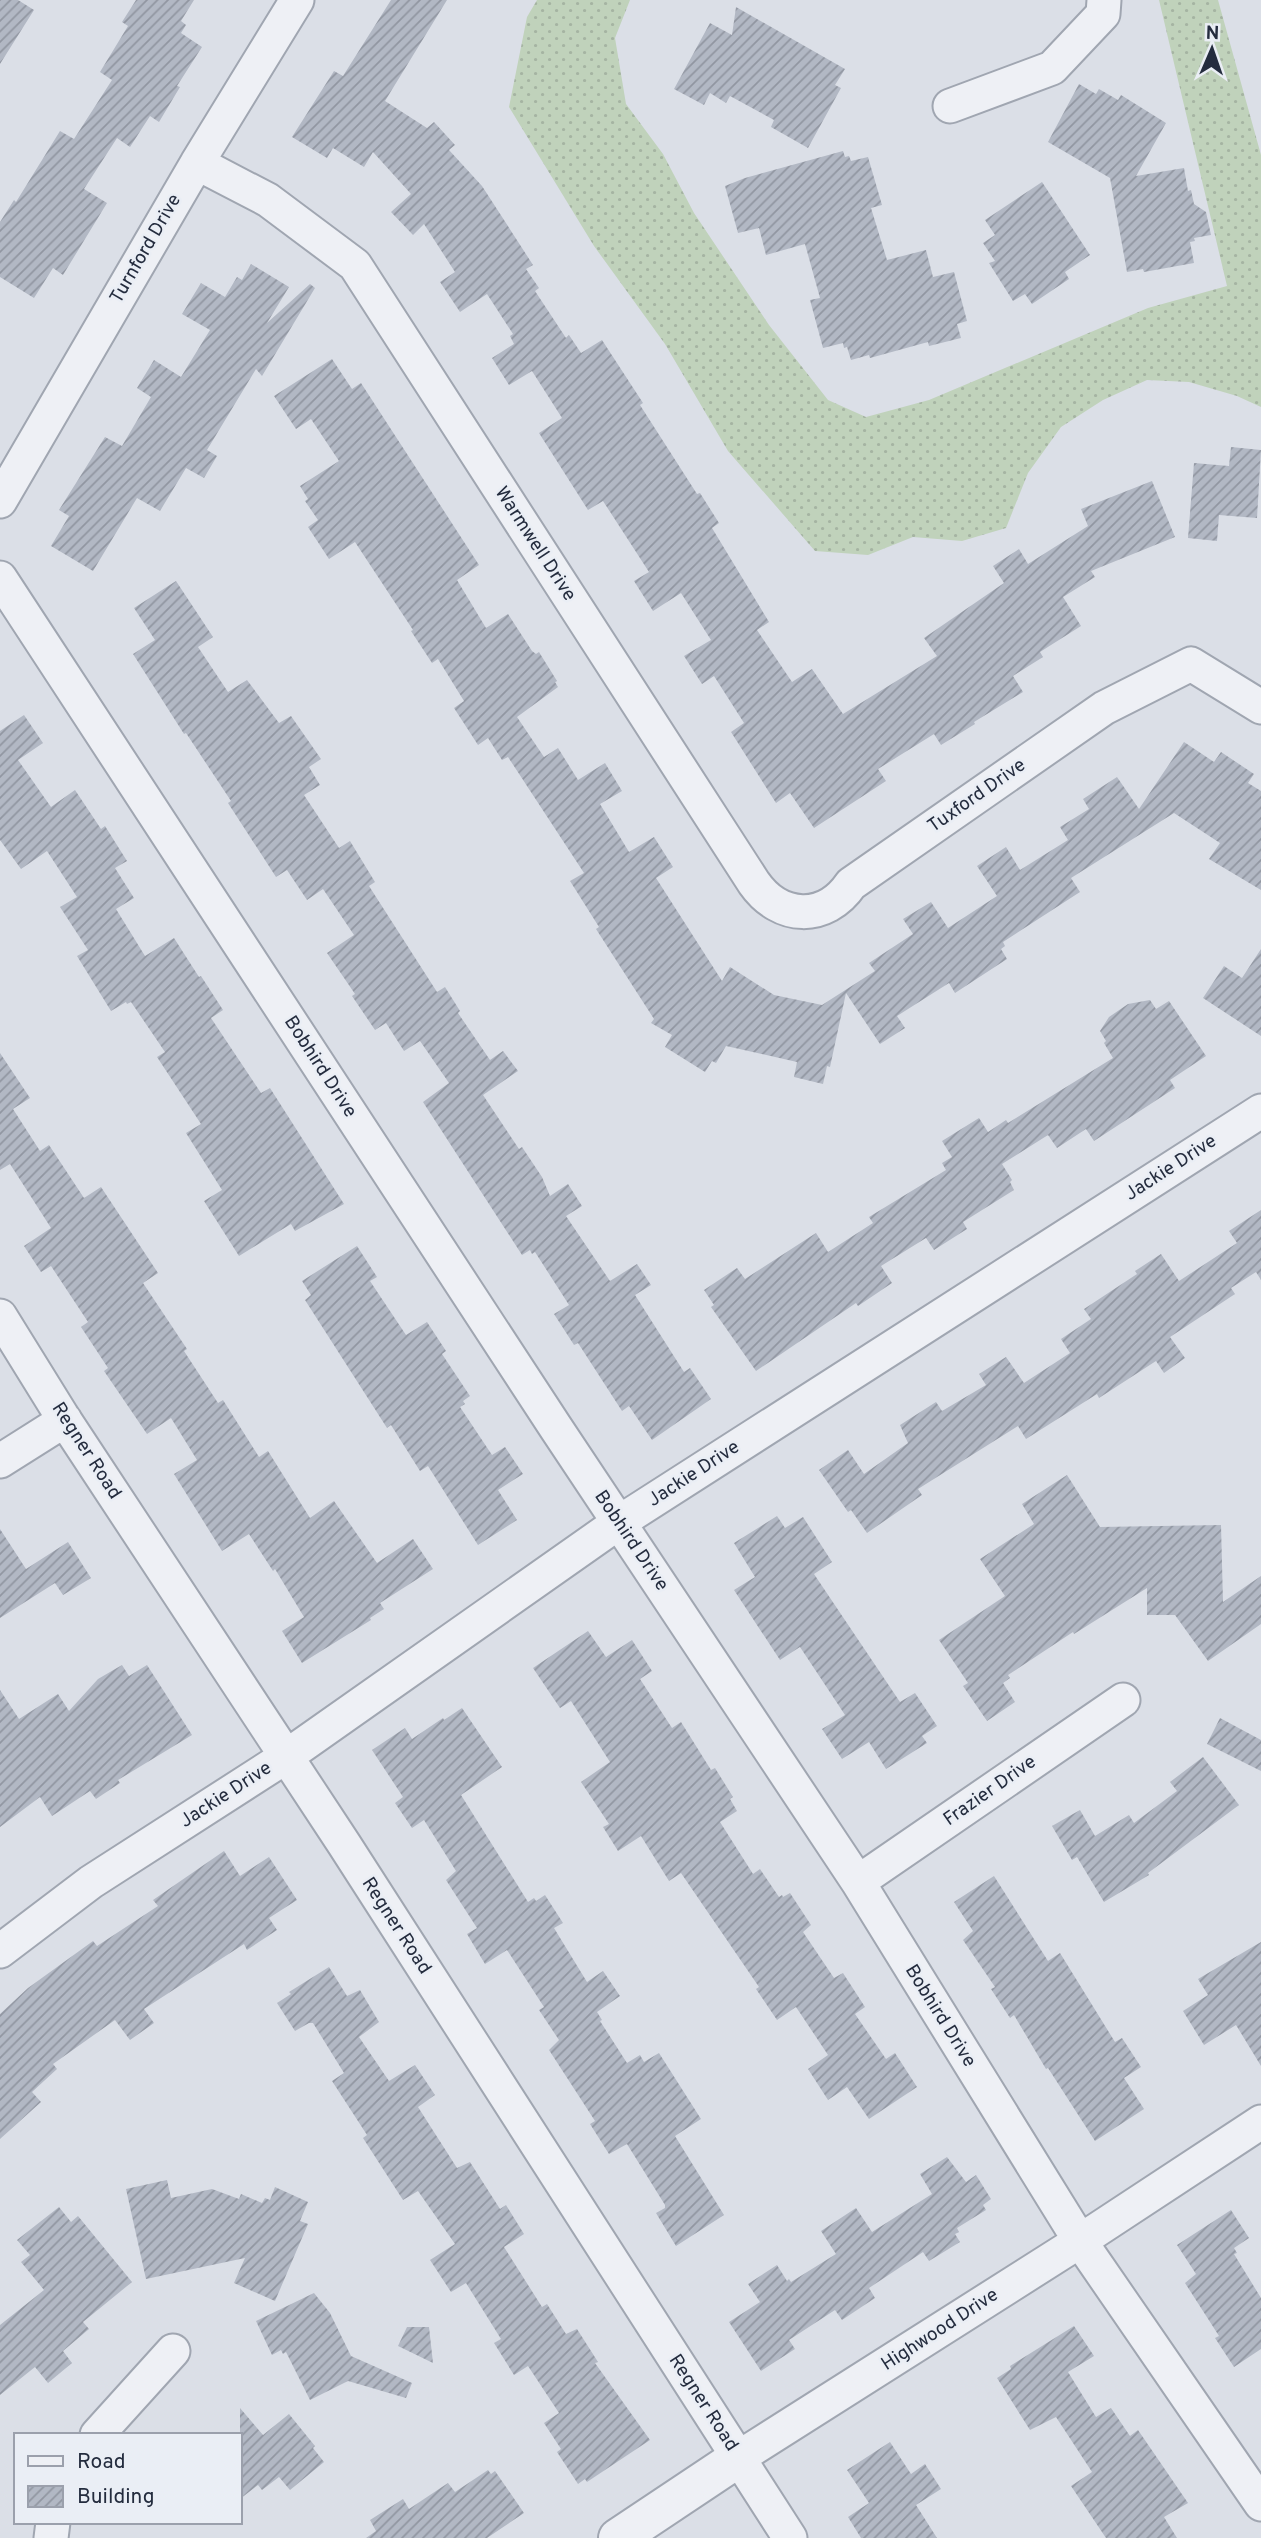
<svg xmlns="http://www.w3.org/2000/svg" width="1261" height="2538" viewBox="0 0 1261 2538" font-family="Overpass,sans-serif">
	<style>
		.grass { fill: url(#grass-dots) }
		.building { fill: url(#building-hatch) }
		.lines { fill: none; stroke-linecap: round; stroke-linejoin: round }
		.minor-casing { stroke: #a0a6b1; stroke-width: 37 }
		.tertiary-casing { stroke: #a0a6b1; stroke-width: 42 }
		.minor { stroke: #eef0f5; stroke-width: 33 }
		.tertiary { stroke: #eef0f5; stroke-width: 38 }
		.labels { text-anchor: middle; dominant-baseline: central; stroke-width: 5; stroke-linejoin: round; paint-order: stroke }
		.street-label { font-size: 19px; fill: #242c3e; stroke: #eaeef5 }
	</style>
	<defs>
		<pattern id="grass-dots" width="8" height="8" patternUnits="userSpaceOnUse" patternTransform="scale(1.75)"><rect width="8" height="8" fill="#c0d2bb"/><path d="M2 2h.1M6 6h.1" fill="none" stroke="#a5b4a2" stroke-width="1.8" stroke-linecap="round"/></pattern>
		<pattern id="building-hatch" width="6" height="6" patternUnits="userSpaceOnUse" patternTransform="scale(1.75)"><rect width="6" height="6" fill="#b2b8c4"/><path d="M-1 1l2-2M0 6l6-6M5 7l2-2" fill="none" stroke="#9196a1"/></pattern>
	</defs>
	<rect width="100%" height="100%" fill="#dbdfe7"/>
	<!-- grass -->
	<path class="grass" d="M 537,0 L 630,0 L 615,38 L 626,104 L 663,154 L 694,213 L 769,325 L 828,400 L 866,417 L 929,400 L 1148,308 L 1227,286 L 1159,0 L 1218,0 L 1261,155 L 1261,407 L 1237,396 L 1189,382 L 1147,380 L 1103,400 L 1061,427 L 1028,473 L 1006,528 L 962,541 L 913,537 L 868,555 L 815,551 L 728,451 L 665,344 L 594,246 L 509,107 L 527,17 Z"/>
	<!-- building -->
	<path class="building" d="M 0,0 L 18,0 L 34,10 L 0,64 Z
		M 136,0 L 194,0 L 181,21 L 186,25 L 181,33 L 202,47 L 177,86 L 180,87 L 159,122 L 150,116 L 130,147 L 117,138 L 84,189 L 107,203 L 63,275 L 53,268 L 34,298 L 0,277 L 0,222 L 14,200 L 16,202 L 60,131 L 74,139 L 112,80 L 100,72 L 128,26 L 122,22 Z
		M 391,0 L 447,0 L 385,101 L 427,128 L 434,122 L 455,145 L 449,150 L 482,186 L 533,265 L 526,269 L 539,288 L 535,291 L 566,338 L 569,335 L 581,353 L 602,340 L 643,403 L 640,405 L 697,494 L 700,493 L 719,523 L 712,528 L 769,622 L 757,630 L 792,682 L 812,669 L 843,714 L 937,656 L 924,638 L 1004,583 L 993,566 L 1019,549 L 1028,564 L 1088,526 L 1081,509 L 1152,481 L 1175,537 L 1091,571 L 1095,577 L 1063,597 L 1081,626 L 1040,652 L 1043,657 L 1013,676 L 1023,692 L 974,722 L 975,724 L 941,745 L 934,734 L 878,769 L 886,781 L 814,828 L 790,793 L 776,803 L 731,732 L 744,723 L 714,676 L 702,684 L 684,656 L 711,640 L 681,593 L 653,611 L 634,581 L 649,572 L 603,501 L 588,510 L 539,433 L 562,418 L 532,371 L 509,385 L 492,358 L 514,344 L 510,336 L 513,334 L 487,294 L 460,312 L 440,282 L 455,272 L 424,224 L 413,235 L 391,212 L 411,194 L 373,152 L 364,167 L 333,148 L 327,158 L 292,137 L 334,71 L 343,76 Z
		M 736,7 L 845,69 L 835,85 L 841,88 L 808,148 L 771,127 L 774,120 L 730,96 L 726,103 L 710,93 L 704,105 L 674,89 L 710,23 L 732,35 Z
		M 1079,84 L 1096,94 L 1099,89 L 1118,100 L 1121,95 L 1166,123 L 1136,176 L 1184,168 L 1188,191 L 1191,190 L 1194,204 L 1206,212 L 1211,235 L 1194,238 L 1195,241 L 1190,242 L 1194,263 L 1144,272 L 1143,269 L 1127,272 L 1110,178 L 1048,142 Z
		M 843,151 L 845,157 L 849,156 L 851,161 L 868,157 L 882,205 L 871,208 L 887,260 L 926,250 L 933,277 L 954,272 L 967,321 L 957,324 L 961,338 L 929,346 L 928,342 L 870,358 L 869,355 L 851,360 L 847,347 L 844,348 L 843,343 L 823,348 L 810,300 L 820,298 L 805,244 L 766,255 L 759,228 L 738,233 L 725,186 L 745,178 Z
		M 1042,182 L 1090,255 L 1065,272 L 1069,279 L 1032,304 L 1025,294 L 1013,301 L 989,263 L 995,261 L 983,243 L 995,235 L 985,220 Z
		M 251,264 L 289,287 L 267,323 L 310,284 L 315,288 L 262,376 L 256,369 L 207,450 L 217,456 L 204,478 L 186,468 L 160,511 L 137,498 L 93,571 L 51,546 L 69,516 L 59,510 L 105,437 L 122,446 L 151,397 L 137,388 L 154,360 L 181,377 L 210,330 L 182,314 L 201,283 L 225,297 L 237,277 L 242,280 Z
		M 332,359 L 352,389 L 361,383 L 479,565 L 457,580 L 486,628 L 508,614 L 532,651 L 536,654 L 539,652 L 557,681 L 555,682 L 558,687 L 517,717 L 544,757 L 558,748 L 578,780 L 605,763 L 622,791 L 600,804 L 629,852 L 654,837 L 673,867 L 656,878 L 722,981 L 730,967 L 774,995 L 822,1005 L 875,971 L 869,963 L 913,934 L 903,919 L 931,902 L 948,928 L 997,896 L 977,866 L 1006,847 L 1020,870 L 1068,840 L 1060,827 L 1089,809 L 1083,799 L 1117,777 L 1139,809 L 1184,742 L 1214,762 L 1221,752 L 1254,774 L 1248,783 L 1261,791 L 1261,890 L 1209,859 L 1220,843 L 1174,813 L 1071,878 L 1080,892 L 1003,942 L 1005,946 L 1001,949 L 1007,959 L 955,993 L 949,983 L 897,1016 L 905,1028 L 880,1044 L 846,993 L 830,1067 L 827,1066 L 823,1084 L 794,1077 L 797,1062 L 726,1046 L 716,1063 L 712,1061 L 705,1072 L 665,1047 L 672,1035 L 651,1023 L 654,1019 L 596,929 L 599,927 L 570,881 L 584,873 L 508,757 L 502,760 L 488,738 L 478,745 L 454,708 L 464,701 L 438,659 L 432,663 L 411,631 L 413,630 L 355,542 L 329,559 L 308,527 L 318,520 L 305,501 L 308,499 L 300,486 L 339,461 L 311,419 L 296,429 L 274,396 Z
		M 1231,447 L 1261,450 L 1257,518 L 1219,515 L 1217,541 L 1188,538 L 1194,463 L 1229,466 Z
		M 176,581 L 213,637 L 198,647 L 228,692 L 247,680 L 279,723 L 291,716 L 321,759 L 309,767 L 320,785 L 304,795 L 339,848 L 350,841 L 375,882 L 369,886 L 437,992 L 445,987 L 460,1011 L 458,1013 L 490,1060 L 503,1051 L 518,1071 L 483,1095 L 519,1149 L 522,1147 L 542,1177 L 550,1196 L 568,1184 L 582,1206 L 566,1216 L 610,1281 L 637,1264 L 651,1285 L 635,1295 L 684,1372 L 690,1368 L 711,1399 L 652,1440 L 629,1406 L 622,1411 L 578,1343 L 574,1345 L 554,1314 L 569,1305 L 535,1252 L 532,1254 L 530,1250 L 522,1255 L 423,1102 L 449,1083 L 420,1041 L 404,1051 L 386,1023 L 375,1030 L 352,996 L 355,994 L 327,953 L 354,935 L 323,889 L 307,900 L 287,870 L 276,877 L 228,803 L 231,801 L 186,733 L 184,734 L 133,654 L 155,640 L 134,608 Z
		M 24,715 L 43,743 L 18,760 L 51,807 L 75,790 L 101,829 L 105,826 L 127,861 L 115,868 L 134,898 L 116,909 L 145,956 L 174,938 L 199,977 L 201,976 L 223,1010 L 211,1018 L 261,1093 L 270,1088 L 344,1204 L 295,1231 L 291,1224 L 239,1256 L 204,1201 L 222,1190 L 186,1133 L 201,1124 L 157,1057 L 165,1052 L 131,1002 L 127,1004 L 126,1002 L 111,1011 L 77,956 L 88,950 L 60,907 L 77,897 L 47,851 L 21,869 L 0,840 L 0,731 Z
		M 1261,949 L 1261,1036 L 1203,998 L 1224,966 L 1242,978 Z
		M 1150,1000 L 1156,1009 L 1169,1001 L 1206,1056 L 1170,1080 L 1175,1088 L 1094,1141 L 1086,1129 L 1057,1148 L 1048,1135 L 1002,1164 L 1012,1180 L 1010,1182 L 1014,1190 L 963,1222 L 967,1229 L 934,1250 L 926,1238 L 881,1266 L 892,1283 L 858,1306 L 856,1303 L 756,1371 L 711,1307 L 714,1305 L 704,1290 L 737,1268 L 745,1279 L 816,1233 L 828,1252 L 873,1223 L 869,1217 L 946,1170 L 942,1163 L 952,1157 L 942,1141 L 979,1118 L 988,1132 L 1006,1120 L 1008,1123 L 1113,1058 L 1104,1043 L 1106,1041 L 1100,1031 L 1109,1017 L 1128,1004 Z
		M 0,1053 L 30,1098 L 13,1109 L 40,1151 L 49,1145 L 84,1198 L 101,1187 L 158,1273 L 143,1283 L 187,1349 L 184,1351 L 218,1403 L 223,1400 L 259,1457 L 268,1451 L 310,1518 L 334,1501 L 377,1563 L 413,1539 L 433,1569 L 380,1603 L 384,1609 L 370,1618 L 371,1620 L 302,1663 L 282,1631 L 304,1617 L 275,1569 L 273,1571 L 249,1534 L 222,1551 L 174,1474 L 197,1460 L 171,1418 L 147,1434 L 104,1371 L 108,1368 L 81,1327 L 88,1322 L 51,1266 L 41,1272 L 24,1246 L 51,1228 L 10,1164 L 0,1170 Z
		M 1261,1210 L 1261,1280 L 1256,1272 L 1231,1288 L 1235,1294 L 1170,1337 L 1185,1358 L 1164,1373 L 1156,1361 L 1099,1398 L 1097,1394 L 1026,1439 L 1018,1426 L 918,1489 L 922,1495 L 867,1533 L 851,1510 L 848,1512 L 819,1470 L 848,1450 L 864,1474 L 908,1443 L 900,1425 L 936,1402 L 942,1411 L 986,1385 L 979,1374 L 1006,1357 L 1024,1383 L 1070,1353 L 1061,1339 L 1091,1319 L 1084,1309 L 1137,1274 L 1135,1271 L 1161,1254 L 1179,1281 L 1237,1243 L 1229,1231 Z
		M 357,1246 L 377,1277 L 370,1281 L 406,1335 L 427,1322 L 446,1351 L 442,1354 L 470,1396 L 463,1401 L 465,1404 L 460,1407 L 492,1455 L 505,1447 L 523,1474 L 498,1490 L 517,1520 L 478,1545 L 428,1466 L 420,1471 L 391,1425 L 387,1428 L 305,1300 L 311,1295 L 302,1281 Z
		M 1067,1475 L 1100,1527 L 1221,1525 L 1223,1602 L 1261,1576 L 1261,1624 L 1208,1661 L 1175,1615 L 1147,1615 L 1147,1588 L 1074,1634 L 1073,1632 L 1008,1675 L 1010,1678 L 1003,1683 L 1015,1702 L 987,1721 L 963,1686 L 968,1683 L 939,1640 L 1005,1596 L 980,1559 L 1034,1524 L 1022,1504 Z
		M 777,1516 L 785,1528 L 803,1517 L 832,1562 L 814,1574 L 900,1702 L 915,1693 L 937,1726 L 922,1736 L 927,1743 L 886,1769 L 869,1742 L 842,1759 L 822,1729 L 845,1715 L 800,1647 L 780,1660 L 734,1590 L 755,1577 L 734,1543 Z
		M 0,1529 L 26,1569 L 68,1542 L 91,1578 L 63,1595 L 55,1583 L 0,1618 Z
		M 588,1631 L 606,1657 L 632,1640 L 652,1671 L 640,1679 L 672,1728 L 681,1722 L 711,1770 L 715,1768 L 733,1797 L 730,1799 L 737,1811 L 720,1822 L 753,1874 L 760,1869 L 779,1897 L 782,1895 L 783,1897 L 790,1893 L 811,1925 L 803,1932 L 834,1978 L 843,1973 L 865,2007 L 855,2014 L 886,2059 L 895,2053 L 917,2087 L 869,2119 L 847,2087 L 828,2100 L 808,2069 L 828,2055 L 796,2007 L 777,2020 L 756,1989 L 759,1987 L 681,1873 L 669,1881 L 641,1836 L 618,1851 L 603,1827 L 609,1824 L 581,1782 L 610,1762 L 571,1701 L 560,1708 L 533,1668 Z
		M 122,1665 L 129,1676 L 147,1665 L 192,1735 L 118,1780 L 120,1783 L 96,1799 L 90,1791 L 52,1816 L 40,1797 L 0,1827 L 0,1690 L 19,1719 L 58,1694 L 69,1711 L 98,1679 Z
		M 462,1708 L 502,1767 L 461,1795 L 528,1902 L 534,1898 L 536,1901 L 545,1895 L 563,1923 L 554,1928 L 587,1982 L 603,1971 L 620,1996 L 597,2012 L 602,2020 L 600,2021 L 627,2063 L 640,2055 L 644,2062 L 659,2053 L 701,2119 L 675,2136 L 724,2215 L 676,2246 L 656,2213 L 665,2208 L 665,2205 L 627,2144 L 609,2154 L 590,2124 L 595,2121 L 549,2050 L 559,2040 L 539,2010 L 544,2007 L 507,1950 L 485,1964 L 467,1934 L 477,1928 L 446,1880 L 456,1871 L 424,1820 L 412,1828 L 395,1803 L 403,1797 L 372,1750 L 405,1728 L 412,1739 L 443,1718 L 444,1720 Z
		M 1220,1718 L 1261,1740 L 1261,1771 L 1207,1744 Z
		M 1203,1757 L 1239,1805 L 1148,1873 L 1149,1875 L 1104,1902 L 1077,1857 L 1072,1860 L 1052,1826 L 1080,1810 L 1095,1836 L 1129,1815 L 1134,1823 L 1177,1791 L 1170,1782 Z
		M 224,1851 L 240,1876 L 269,1857 L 297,1900 L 269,1918 L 277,1930 L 247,1950 L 244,1944 L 144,2009 L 154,2023 L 130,2040 L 115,2020 L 53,2064 L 57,2069 L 32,2092 L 41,2102 L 0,2139 L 0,2014 L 28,1988 L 93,1941 L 97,1946 L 158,1906 L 153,1900 Z
		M 994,1876 L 1048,1961 L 1060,1953 L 1115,2042 L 1122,2038 L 1141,2067 L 1124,2078 L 1144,2109 L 1095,2141 L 1048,2068 L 1046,2069 L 1014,2015 L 1010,2018 L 991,1989 L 995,1987 L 963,1940 L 973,1931 L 954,1902 Z
		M 1261,1942 L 1261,2066 L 1236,2025 L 1204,2045 L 1183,2011 L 1208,1995 L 1198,1979 Z
		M 329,1967 L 347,1996 L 360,1990 L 379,2022 L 359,2037 L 389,2081 L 415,2065 L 435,2095 L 418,2107 L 457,2168 L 470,2162 L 500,2209 L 506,2205 L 524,2234 L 504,2247 L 542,2307 L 547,2304 L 566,2334 L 577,2329 L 598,2362 L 595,2363 L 650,2440 L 587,2482 L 585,2479 L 578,2484 L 557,2452 L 561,2449 L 544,2423 L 559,2413 L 528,2366 L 514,2375 L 494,2343 L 501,2339 L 466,2283 L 451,2292 L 430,2260 L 455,2244 L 418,2191 L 403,2200 L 363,2138 L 367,2135 L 332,2081 L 344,2073 L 313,2023 L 309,2023 L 295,2031 L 277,2003 L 291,1994 L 289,1992 Z
		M 947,2157 L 966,2182 L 976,2175 L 991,2199 L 983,2205 L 986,2210 L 957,2228 L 959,2232 L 955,2234 L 960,2242 L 929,2261 L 923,2252 L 869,2288 L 875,2298 L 842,2320 L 835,2310 L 789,2340 L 795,2349 L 761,2371 L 729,2322 L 760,2302 L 748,2284 L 777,2265 L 787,2281 L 789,2279 L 791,2282 L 836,2254 L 821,2231 L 856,2208 L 872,2232 L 932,2194 L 920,2174 Z
		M 167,2180 L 171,2198 L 212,2189 L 239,2199 L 241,2194 L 262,2203 L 265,2198 L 270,2200 L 275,2187 L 308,2202 L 300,2221 L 308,2224 L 275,2301 L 234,2283 L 245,2258 L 146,2279 L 126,2189 Z
		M 59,2207 L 71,2222 L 78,2216 L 132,2282 L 83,2322 L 89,2329 L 63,2351 L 72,2363 L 48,2383 L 35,2367 L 0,2395 L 0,2325 L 44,2290 L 21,2262 L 30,2255 L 17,2240 Z
		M 1231,2210 L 1249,2238 L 1234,2248 L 1237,2253 L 1234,2254 L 1261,2298 L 1261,2349 L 1234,2367 L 1215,2338 L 1219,2336 L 1185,2283 L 1196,2274 L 1177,2245 Z
		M 314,2293 L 330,2313 L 351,2356 L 412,2383 L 406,2398 L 348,2381 L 310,2400 L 286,2352 L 283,2354 L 281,2350 L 272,2355 L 256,2321 Z
		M 1074,2326 L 1094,2356 L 1068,2372 L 1096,2417 L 1111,2408 L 1130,2436 L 1138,2430 L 1188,2503 L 1164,2517 L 1177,2538 L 1106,2538 L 1071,2486 L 1092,2472 L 1056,2417 L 1030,2430 L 997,2378 L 1011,2369 L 1010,2366 Z
		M 407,2327 L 429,2327 L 433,2363 L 398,2346 Z
		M 240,2408 L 263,2435 L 289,2414 L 315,2446 L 313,2448 L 324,2462 L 290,2490 L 279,2477 L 262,2490 L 258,2485 L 240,2499 Z
		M 890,2442 L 911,2474 L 925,2464 L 941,2489 L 916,2505 L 937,2538 L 861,2538 L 848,2517 L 869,2503 L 847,2470 Z
		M 488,2470 L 491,2474 L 495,2471 L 524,2513 L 487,2538 L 366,2538 L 376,2531 L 370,2520 L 403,2499 L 409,2509 L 448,2483 L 455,2492 Z"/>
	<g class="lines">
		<!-- minor casing -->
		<g class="minor-casing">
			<path id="minor" d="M 950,106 L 1052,68 L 1103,14 L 1104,0
				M 197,163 L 268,200 L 355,265 L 754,883 C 780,920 825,922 851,884 L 1104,708 L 1191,664 L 1261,707
				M 0,501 L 197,163 L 297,0
				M 0,578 L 556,1428 L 858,1882 L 1080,2241 L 1261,2504
				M 0,1316 L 62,1416 L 344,1844 L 790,2538
				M 0,1461 L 65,1420
				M 858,1882 L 1123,1700
				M 0,1951 L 91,1882 L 287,1756 L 618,1523 L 1261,1111
				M 97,2435 L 173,2351
				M 738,2458 L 1080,2241 L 1261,2122
				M 51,2538 L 53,2522"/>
		</g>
		<!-- tertiary casing -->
		<g class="tertiary-casing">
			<path id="tertiary" d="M 618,2538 L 738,2458"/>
		</g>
		<!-- minor -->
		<use href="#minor" class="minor"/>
		<!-- tertiary -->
		<use href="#tertiary" class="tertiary"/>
	</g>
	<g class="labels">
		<!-- street labels -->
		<g class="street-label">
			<text transform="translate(146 249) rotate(-60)">Turnford Drive</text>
			<text transform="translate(535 544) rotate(57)">Warmwell Drive</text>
			<text transform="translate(977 796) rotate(-35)">Tuxford Drive</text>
			<text transform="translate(320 1067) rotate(57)">Bobhird Drive</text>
			<text transform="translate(1171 1168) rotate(-33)">Jackie Drive</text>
			<text transform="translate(86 1451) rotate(57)">Regner Road</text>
			<text transform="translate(694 1474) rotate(-33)">Jackie Drive</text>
			<text transform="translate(631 1541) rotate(56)">Bobhird Drive</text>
			<text transform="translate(990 1791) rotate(-35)">Frazier Drive</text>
			<text transform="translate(226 1795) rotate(-33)">Jackie Drive</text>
			<text transform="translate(396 1926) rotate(57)">Regner Road</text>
			<text transform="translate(940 2016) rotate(58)">Bobhird Drive</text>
			<text transform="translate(940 2330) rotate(-33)">Highwood Drive</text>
			<text transform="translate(703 2403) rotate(57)">Regner Road</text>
		</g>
	</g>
	<!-- legend -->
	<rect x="14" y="2433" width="228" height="91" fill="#eaeef5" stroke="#9ba0ac" stroke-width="2"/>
	<rect x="28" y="2456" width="35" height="10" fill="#eef0f5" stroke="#9ba0ac" stroke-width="2"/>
	<text x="77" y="2468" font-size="21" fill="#242c3e">Road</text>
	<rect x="28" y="2486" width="35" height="21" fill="url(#building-hatch)" stroke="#9ba0ac" stroke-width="2"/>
	<text x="77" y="2503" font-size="21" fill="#242c3e">Building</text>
	<!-- north arrow -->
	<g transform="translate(1212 49) rotate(2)" stroke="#eaeef5" stroke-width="5" paint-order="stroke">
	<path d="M0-5L12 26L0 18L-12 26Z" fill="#242c3e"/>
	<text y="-10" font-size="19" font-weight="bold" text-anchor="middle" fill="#242c3e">N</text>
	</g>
</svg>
